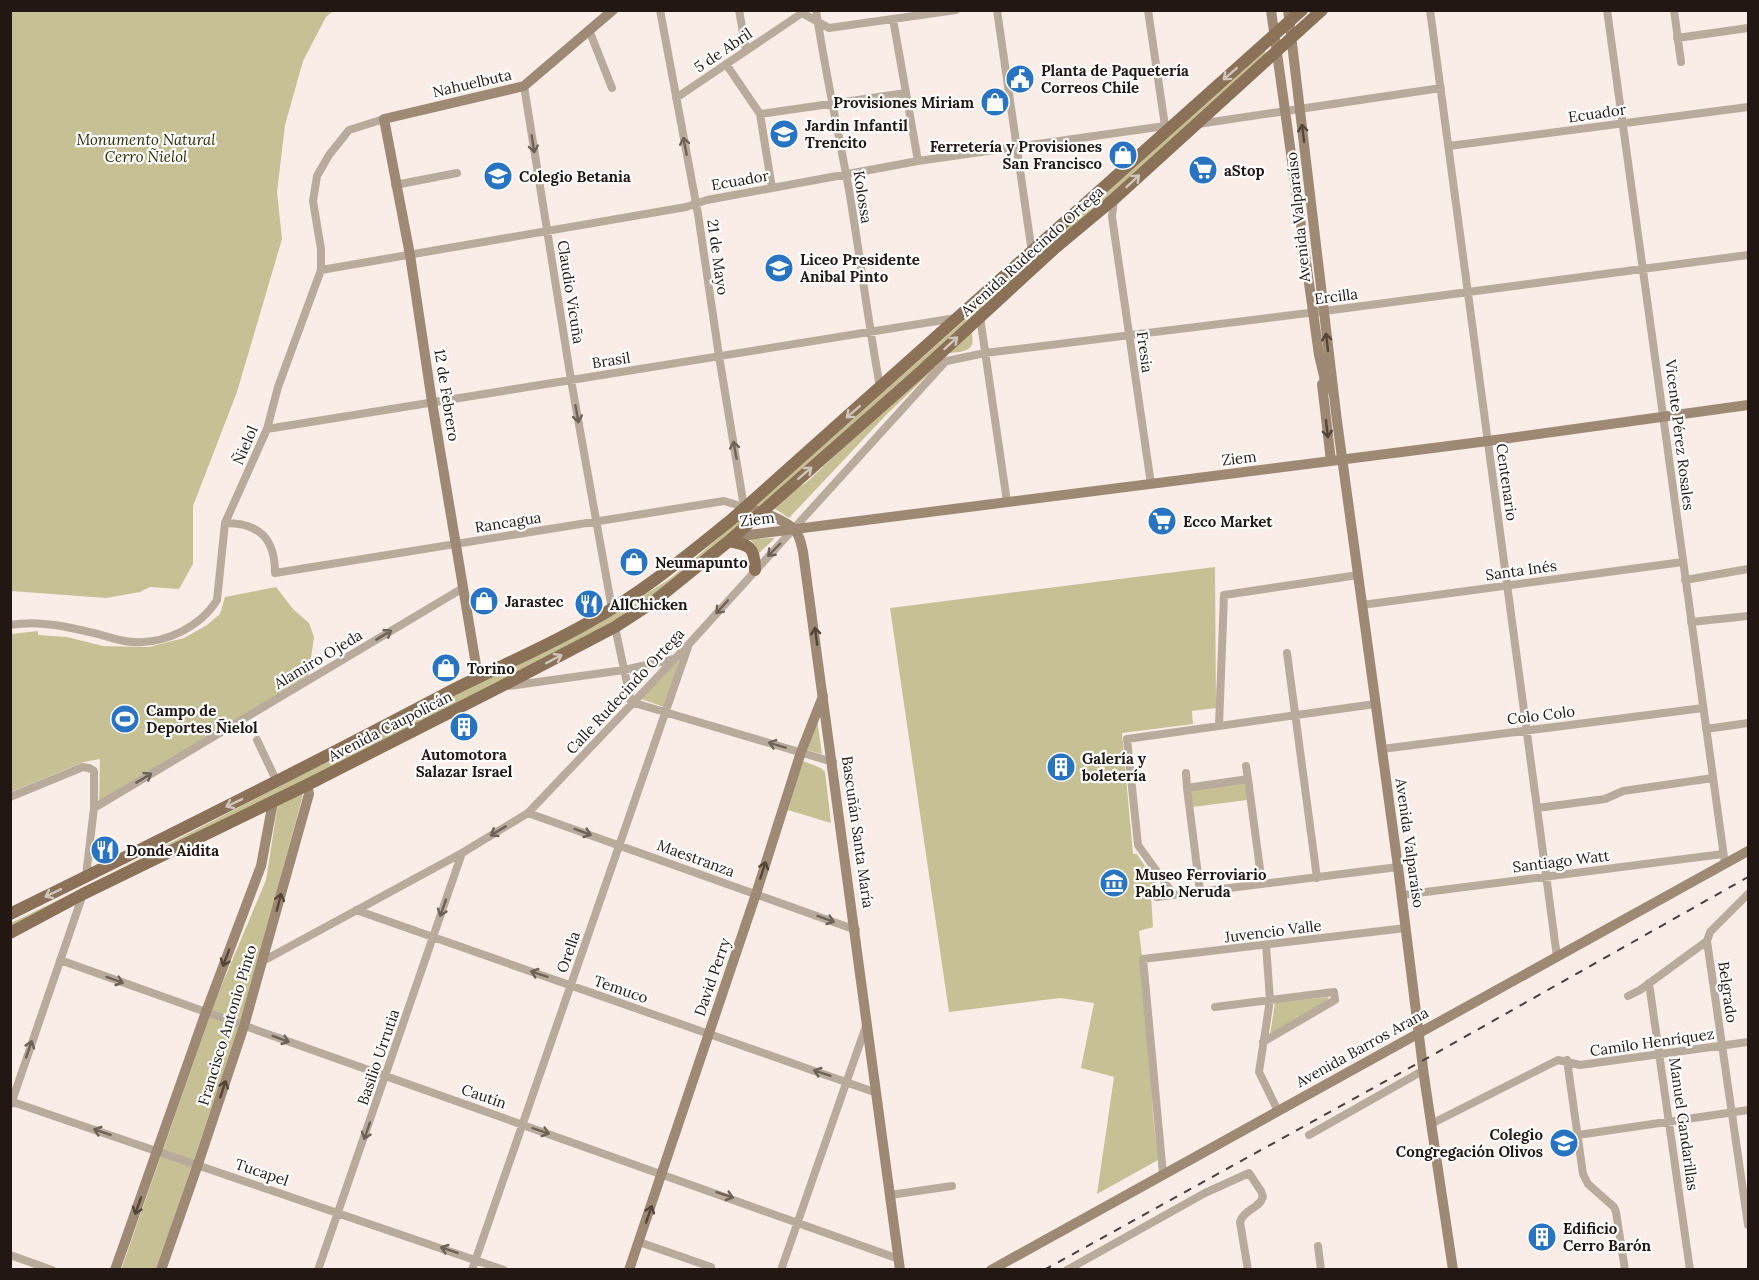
<svg xmlns="http://www.w3.org/2000/svg" width="1759" height="1280" viewBox="0 0 1759 1280" font-family="Lora,serif">
	<style>
		.green { fill: #c8c095 }
		.lines { fill: none; stroke-linecap: round; stroke-linejoin: round }
		.street { stroke: #b9ab9c; stroke-width: 8 }
		.secondary { stroke: #9e8974; stroke-width: 10 }
		.primary { stroke: #8a7157; stroke-width: 12 }
		.rail { stroke: #4a3f3b; stroke-width: 2; stroke-dasharray: 8 8; stroke-linecap: butt }
		.oneway { stroke: #d0c6bc }
		.oneway2 { stroke: #54453a }
		.oneway3 { stroke: #6e6158 }
		.labels { text-anchor: middle; dominant-baseline: central; stroke-width: 4.5; stroke-linejoin: round; paint-order: stroke }
		.street-label { font-size: 15px; fill: #221713; stroke: #fff }
		.poi-label { font-size: 15px; font-weight: bold; fill: #221713; stroke: #fff; text-anchor: start }
		.park-label { font-size: 15px; font-style: italic; fill: #302905; stroke: #fff }
	</style>
	<rect width="100%" height="100%" fill="#faede8"/>
	<!-- green -->
	<path class="green" d="M 10,11 L 333,11 L 326,17 L 303,61 L 285,125 L 277,192 L 282,239 L 237,392 L 193,506 L 193,564 L 179,589 L 150,587 L 140,592 L 106,598 L 11,591 Z
		M 1265,49 L 1265,54 L 1104,201 L 729,534 L 650,599 L 609,625 L 500,684 L 11,929 L 11,923 L 91,884 L 483,681 L 596,625 L 668,580 L 691,562 L 960,324 Z
		M 971,330 C 978,354 962,351 943,354 Z
		M 936,367 L 887,414 L 789,518 L 774,508 L 797,488 L 806,483 L 927,368 Z
		M 775,538 L 758,554 L 755,545 L 750,539 Z
		M 1215,567 L 1216,708 L 1192,711 L 1193,724 L 1122,733 L 1133,854 L 1137,854 L 1163,893 L 1151,895 L 1153,927 L 1139,931 L 1146,989 L 1153,1114 L 1158,1160 L 1097,1194 L 1114,1077 L 1081,1068 L 1094,1003 L 1060,998 L 949,1012 L 890,608 Z
		M 276,587 L 293,609 L 309,623 L 314,637 L 308,679 L 99,802 L 100,759 L 84,762 L 11,792 L 11,634 L 38,631 L 38,635 L 67,637 L 103,646 L 149,647 L 184,638 L 207,625 L 220,614 L 225,597 Z
		M 679,661 L 664,707 L 641,699 L 677,662 Z
		M 817,719 L 822,754 L 807,750 Z
		M 803,761 L 821,768 L 825,772 L 831,823 L 788,810 Z
		M 1245,783 L 1247,800 L 1193,807 L 1191,790 Z
		M 300,791 L 303,795 L 245,1009 L 157,1269 L 121,1270 L 215,1001 L 266,880 L 278,803 Z
		M 1328,997 L 1329,1001 L 1270,1035 L 1275,1003 Z"/>
	<g class="lines">
		<!-- street -->
		<path class="street" d="M 739,10 L 746,50
			M 816,10 C 825,71 838,130 849,190 C 860,255 868,322 880,387
			M 997,10 L 1032,253
			M 1148,10 L 1165,126
			M 1430,10 L 1557,957
			M 1607,10 L 1725,864
			M 1674,10 L 1681,62
			M 893,19 L 918,161
			M 589,30 L 612,88
			M 1677,38 L 1748,28
			M 726,64 L 760,114 L 772,188
			M 524,86 L 571,380 L 612,609
			M 676,98 L 802,13 L 829,28 L 956,10
			M 760,114 L 906,93
			M 1198,124 L 1441,88
			M 1449,146 L 1748,107
			M 395,185 L 457,173
			M 1114,199 L 1112,217 L 1151,484
			M 321,270 L 686,207 L 707,200 L 918,161 L 1165,126
			M 980,317 L 1007,502
			M 942,362 L 985,353 L 1332,310 L 1748,255
			M 267,429 L 956,318
			M 225,523 C 260,523 275,539 275,573 L 724,501 L 744,507 L 719,356 L 698,214 L 660,10
			M 1685,580 L 1748,569
			M 1362,605 L 1683,562
			M 1691,622 L 1748,616
			M 10,625 C 40,620 69,627 98,634 C 109,637 121,642 134,642 C 166,644 201,626 217,600 L 225,523 L 267,429 L 278,387 L 321,270 L 321,249 L 313,201 L 317,176 L 329,155 L 349,130 L 384,119
			M 615,627 L 631,702 L 833,762
			M 1287,653 L 1317,878
			M 509,686 L 624,670 L 674,659
			M 1219,726 L 1224,595 L 1358,575
			M 1706,729 L 1748,723
			M 257,740 L 277,782
			M 1382,749 L 1703,708
			M 1246,766 L 1248,779
			M 1186,773 L 1187,788
			M 10,797 L 83,767 L 89,768 L 94,771 L 94,808 L 86,876
			M 94,808 L 463,588
			M 1537,808 L 1605,799 L 1623,791 L 1713,778
			M 528,813 L 856,930
			M 1200,891 L 1187,788 L 1248,779 L 1262,884
			M 1173,894 L 1138,845 L 1127,739 L 1375,704
			M 1402,895 L 1723,854
			M 1157,897 L 1398,867
			M 356,910 L 877,1093
			M 1707,941 L 1748,1225
			M 1266,945 L 1270,1000 L 1259,1072 L 1278,1111
			M 60,960 L 899,1259
			M 263,961 L 462,853 L 528,813 L 689,644 L 945,362
			M 1649,983 L 1690,1270
			M 1628,996 L 1640,990 L 1707,941 L 1710,932 L 1748,894
			M 1215,1007 L 1334,992 L 1335,1000 L 1263,1042
			M 1567,1060 L 1583,1174 L 1588,1184 L 1614,1207 L 1616,1212 L 1625,1270
			M 10,1101 L 504,1270
			M 11,1104 L 83,894
			M 1431,1124 L 1558,1060 L 1580,1065 L 1748,1042
			M 1309,1135 L 1424,1070
			M 1578,1135 L 1748,1110
			M 1163,1174 L 1143,959 L 1406,928
			M 890,1195 L 952,1186
			M 639,1242 L 711,1267
			M 1318,1246 L 1321,1270
			M 10,1255 L 52,1270
			M 318,1270 L 462,853
			M 472,1270 L 688,647
			M 781,1270 L 866,1026
			M 1067,1270 L 1205,1193 L 1249,1173 L 1261,1191 L 1263,1197 C 1259,1209 1244,1209 1240,1222 L 1248,1270"/>
		<!-- secondary -->
		<path class="secondary" d="M 1271,10 L 1319,355 L 1327,389
			M 1288,10 L 1337,421 L 1398,867 L 1424,1076 L 1453,1270
			M 1322,384 L 1331,461
			M 744,507 C 759,511 783,519 794,529 C 800,535 801,544 803,552 L 900,1270
			M 733,537 L 1488,441 L 1748,405
			M 478,677 L 432,402 L 410,255 L 384,119 L 524,86 L 613,10
			M 115,1270 L 206,1012 L 261,866 L 273,802
			M 161,1270 L 198,1164 L 244,1026 L 309,794 L 307,785
			M 629,1270 L 756,894 L 801,752 L 823,696
			M 991,1270 L 1748,851"/>
		<!-- primary -->
		<path class="primary" d="M 729,541 C 750,545 755,547 755,570
			M 10,914 C 155,843 299,771 441,696 C 490,670 543,649 591,621 C 642,593 686,556 731,520 L 1302,10
			M 10,933 L 83,894 L 307,785 L 502,686 L 615,627 L 652,603 L 729,541 L 917,375 L 1054,249 L 1114,199 L 1322,10"/>
		<!-- rail -->
		<path class="rail" d="M 1044,1270 L 1422,1061 L 1748,877"/>
	</g>
	<!-- one-way arrows -->
	<defs><path id="oneway-shaft" d="M-6 0H5M1.5-3L5.5 0L1.5 3" fill="none" stroke-width="1.6" stroke-linecap="round" stroke-linejoin="round" transform="scale(1.5)"/></defs>
	<g class="oneway">
		<use href="#oneway-shaft" transform="translate(1230 74) rotate(139)"/>
		<use href="#oneway-shaft" transform="translate(1133 181) rotate(-43)"/>
		<use href="#oneway-shaft" transform="translate(951 343) rotate(-42)"/>
		<use href="#oneway-shaft" transform="translate(853 412) rotate(139)"/>
		<use href="#oneway-shaft" transform="translate(805 473) rotate(-41)"/>
		<use href="#oneway-shaft" transform="translate(554 659) rotate(-28)"/>
		<use href="#oneway-shaft" transform="translate(234 803) rotate(154)"/>
		<use href="#oneway-shaft" transform="translate(53 893) rotate(154)"/>
	</g>
	<g class="oneway2">
		<use href="#oneway-shaft" transform="translate(1303 133) rotate(-97)"/>
		<use href="#oneway-shaft" transform="translate(1327 342) rotate(-97)"/>
		<use href="#oneway-shaft" transform="translate(1327 429) rotate(83)"/>
		<use href="#oneway-shaft" transform="translate(816 636) rotate(-98)"/>
		<use href="#oneway-shaft" transform="translate(763 870) rotate(-72)"/>
		<use href="#oneway-shaft" transform="translate(279 902) rotate(-75)"/>
		<use href="#oneway-shaft" transform="translate(226 958) rotate(111)"/>
		<use href="#oneway-shaft" transform="translate(223 1089) rotate(-72)"/>
		<use href="#oneway-shaft" transform="translate(138 1206) rotate(109)"/>
		<use href="#oneway-shaft" transform="translate(649 1214) rotate(-71)"/>
	</g>
	<g class="oneway3">
		<use href="#oneway-shaft" transform="translate(533 144) rotate(81)"/>
		<use href="#oneway-shaft" transform="translate(685 146) rotate(-101)"/>
		<use href="#oneway-shaft" transform="translate(577 414) rotate(80)"/>
		<use href="#oneway-shaft" transform="translate(735 450) rotate(-100)"/>
		<use href="#oneway-shaft" transform="translate(774 550) rotate(134)"/>
		<use href="#oneway-shaft" transform="translate(722 607) rotate(132)"/>
		<use href="#oneway-shaft" transform="translate(384 635) rotate(-31)"/>
		<use href="#oneway-shaft" transform="translate(777 745) rotate(-163)"/>
		<use href="#oneway-shaft" transform="translate(144 778) rotate(-31)"/>
		<use href="#oneway-shaft" transform="translate(498 831) rotate(149)"/>
		<use href="#oneway-shaft" transform="translate(583 832) rotate(20)"/>
		<use href="#oneway-shaft" transform="translate(443 908) rotate(109)"/>
		<use href="#oneway-shaft" transform="translate(826 919) rotate(20)"/>
		<use href="#oneway-shaft" transform="translate(539 974) rotate(-161)"/>
		<use href="#oneway-shaft" transform="translate(115 980) rotate(20)"/>
		<use href="#oneway-shaft" transform="translate(281 1039) rotate(20)"/>
		<use href="#oneway-shaft" transform="translate(29 1049) rotate(-71)"/>
		<use href="#oneway-shaft" transform="translate(822 1073) rotate(-161)"/>
		<use href="#oneway-shaft" transform="translate(367 1131) rotate(109)"/>
		<use href="#oneway-shaft" transform="translate(541 1131) rotate(19)"/>
		<use href="#oneway-shaft" transform="translate(102 1132) rotate(-161)"/>
		<use href="#oneway-shaft" transform="translate(725 1195) rotate(19)"/>
		<use href="#oneway-shaft" transform="translate(449 1250) rotate(-161)"/>
	</g>
	<!-- icons -->
	<defs>
		<g id="civic-disc" transform="scale(1.5)"><circle r="9.5" fill="#2973c3" stroke="#fff"/><path d="M-.6-6.5H3V-4.5H.6V-3L4-1V1h2V6H-6V1h2V-1L-.6-3ZM-1.2 2.5V6h2.4V2.5Z" fill="#fff"/></g>
		<g id="shop-disc" transform="scale(1.5)"><circle r="9.5" fill="#2973c3" stroke="#fff"/><path d="M-5-2.5h2.3a2.7 3.5 0 0 1 5.4 0H5L5.5 6h-11ZM-1.5-2.5h3a1.5 2.3 0 0 0-3 0Z" fill="#fff"/></g>
		<g id="school-disc" transform="scale(1.5)"><circle r="9.5" fill="#2973c3" stroke="#fff"/><path d="M0-5L7-2L0 1L-7-2ZM-4 1L0 2.5L4 1V4Q0 6-4 4Z" fill="#fff"/></g>
		<g id="supermarket-disc" transform="scale(1.5)"><circle r="9.5" fill="#2973c3" stroke="#fff"/><path d="M-6-5.5h2.5l.6 2H6L4.5 2H-2.5L-4.4-4H-6ZM-1.5 3.2a1.3 1.3 0 1 0 .1 0ZM3 3.2a1.3 1.3 0 1 0 .1 0Z" fill="#fff"/></g>
		<g id="restaurant-disc" transform="scale(1.5)"><circle r="9.5" fill="#2973c3" stroke="#fff"/><path d="M-5-6h1v4h1v-4h1v4h1v-4h1v5L-1.5 .5V6h-2V.5L-5-1ZM5-6V6H3V1.5H1.5Q1.5-4 5-6Z" fill="#fff"/></g>
		<g id="stadium-disc" transform="scale(1.5)"><circle r="9.5" fill="#2973c3" stroke="#fff"/><path d="M0-5a6.5 5 0 1 0 0 10a6.5 5 0 1 0 0-10ZM-3.5-1.8h7v3.6h-7Z" fill="#fff"/></g>
		<g id="building-disc" transform="scale(1.5)"><circle r="9.5" fill="#2973c3" stroke="#fff"/><path d="M-4-6H4V6H1V3H-1V6H-4ZM-2.5-4.3h1.7v1.8h-1.7ZM.8-4.3h1.7v1.8H.8ZM-2.5-1h1.7V.8h-1.7ZM.8-1h1.7V.8H.8Z" fill="#fff"/></g>
		<g id="museum-disc" transform="scale(1.5)"><circle r="9.5" fill="#2973c3" stroke="#fff"/><path d="M0-6L6-3V-2H-6V-3ZM-5-1h2V3h-2ZM-1-1h2V3h-2ZM3-1h2V3H3ZM-6 4H6V6H-6Z" fill="#fff"/></g>
	</defs>
	<g fill-rule="evenodd">
		<use href="#civic-disc" x="1020" y="79"/>
		<use href="#shop-disc" x="995" y="102"/>
		<use href="#school-disc" x="784" y="134"/>
		<use href="#shop-disc" x="1123" y="155"/>
		<use href="#supermarket-disc" x="1203" y="170"/>
		<use href="#school-disc" x="498" y="176"/>
		<use href="#school-disc" x="779" y="268"/>
		<use href="#supermarket-disc" x="1162" y="521"/>
		<use href="#shop-disc" x="634" y="562"/>
		<use href="#shop-disc" x="484" y="601"/>
		<use href="#restaurant-disc" x="589" y="604"/>
		<use href="#shop-disc" x="446" y="668"/>
		<use href="#stadium-disc" x="125" y="719"/>
		<use href="#building-disc" x="464" y="727"/>
		<use href="#building-disc" x="1061" y="767"/>
		<use href="#restaurant-disc" x="105" y="850"/>
		<use href="#museum-disc" x="1114" y="883"/>
		<use href="#school-disc" x="1564" y="1143"/>
		<use href="#building-disc" x="1542" y="1237"/>
	</g>
	<g class="labels">
		<!-- street labels -->
		<g class="street-label">
			<text transform="translate(723 50) rotate(-34)">5 de Abril</text>
			<text transform="translate(472 83) rotate(-13)">Nahuelbuta</text>
			<text transform="translate(1597 113) rotate(-8)">Ecuador</text>
			<text transform="translate(740 180) rotate(-10)">Ecuador</text>
			<text transform="translate(863 197) rotate(81)">Kolossa</text>
			<text transform="translate(1298 217) rotate(-96)">Avenida Valparaíso</text>
			<text transform="translate(1032 251) rotate(-42)">Avenida Rudecindo Ortega</text>
			<text transform="translate(718 257) rotate(82)">21 de Mayo</text>
			<text transform="translate(571 292) rotate(81)">Claudio Vicuña</text>
			<text transform="translate(1336 296) rotate(-7)">Ercilla</text>
			<text transform="translate(1145 352) rotate(82)">Fresia</text>
			<text transform="translate(611 360) rotate(-9)">Brasil</text>
			<text transform="translate(447 395) rotate(81)">12 de Febrero</text>
			<text transform="translate(1680 435) rotate(83)">Vicente Pérez Rosales</text>
			<text transform="translate(245 445) rotate(-67)">Ñielol</text>
			<text transform="translate(1239 458) rotate(-7)">Ziem</text>
			<text transform="translate(1507 482) rotate(82)">Centenario</text>
			<text transform="translate(757 519) rotate(-7)">Ziem</text>
			<text transform="translate(508 522) rotate(-9)">Rancagua</text>
			<text transform="translate(1521 570) rotate(-8)">Santa Inés</text>
			<text transform="translate(318 659) rotate(-31)">Alamiro Ojeda</text>
			<text transform="translate(625 691) rotate(-47)">Calle Rudecindo Ortega</text>
			<text transform="translate(1541 715) rotate(-7)">Colo Colo</text>
			<text transform="translate(390 726) rotate(-27)">Avenida Caupolicán</text>
			<text transform="translate(858 832) rotate(82)">Bascuñán Santa María</text>
			<text transform="translate(1410 843) rotate(82)">Avenida Valparaíso</text>
			<text transform="translate(696 858) rotate(20)">Maestranza</text>
			<text transform="translate(1561 861) rotate(-7)">Santiago Watt</text>
			<text transform="translate(1273 931) rotate(-7)">Juvencio Valle</text>
			<text transform="translate(568 952) rotate(-71)">Orella</text>
			<text transform="translate(712 977) rotate(-71)">David Perry</text>
			<text transform="translate(621 989) rotate(19)">Temuco</text>
			<text transform="translate(1728 992) rotate(82)">Belgrado</text>
			<text transform="translate(227 1025) rotate(-73)">Francisco Antonio Pinto</text>
			<text transform="translate(1652 1042) rotate(-8)">Camilo Henríquez</text>
			<text transform="translate(1362 1047) rotate(-29)">Avenida Barros Arana</text>
			<text transform="translate(378 1057) rotate(-71)">Basilio Urrutia</text>
			<text transform="translate(484 1096) rotate(19)">Cautín</text>
			<text transform="translate(1684 1124) rotate(82)">Manuel Gandarillas</text>
			<text transform="translate(262 1172) rotate(19)">Tucapel</text>
		</g>
		<!-- poi labels -->
		<g class="poi-label">
			<text x="1041" y="70">Planta de Paquetería<tspan x="1041" dy="17">Correos Chile</tspan></text>
			<text x="974" y="102" text-anchor="end">Provisiones Miriam</text>
			<text x="805" y="125">Jardin Infantil<tspan x="805" dy="17">Trencito</tspan></text>
			<text x="1102" y="146" text-anchor="end">Ferretería y Provisiones<tspan x="1102" dy="17">San Francisco</tspan></text>
			<text x="1224" y="170">aStop</text>
			<text x="519" y="176">Colegio Betania</text>
			<text x="800" y="259">Liceo Presidente<tspan x="800" dy="17">Anibal Pinto</tspan></text>
			<text x="1183" y="521">Ecco Market</text>
			<text x="655" y="562">Neumapunto</text>
			<text x="505" y="601">Jarastec</text>
			<text x="610" y="604">AllChicken</text>
			<text x="467" y="668">Torino</text>
			<text x="146" y="710">Campo de<tspan x="146" dy="17">Deportes Ñielol</tspan></text>
			<text x="464" y="754" text-anchor="middle">Automotora<tspan x="464" dy="17">Salazar Israel</tspan></text>
			<text x="1082" y="758">Galería y<tspan x="1082" dy="17">boletería</tspan></text>
			<text x="126" y="850">Donde Aidita</text>
			<text x="1135" y="874">Museo Ferroviario<tspan x="1135" dy="17">Pablo Neruda</tspan></text>
			<text x="1543" y="1134" text-anchor="end">Colegio<tspan x="1543" dy="17">Congregación Olivos</tspan></text>
			<text x="1563" y="1228">Edificio<tspan x="1563" dy="17">Cerro Barón</tspan></text>
		</g>
		<!-- park labels -->
		<g class="park-label">
			<text x="146" y="139">Monumento Natural<tspan x="146" dy="17">Cerro Ñielol</tspan></text>
		</g>
	</g>
	<!-- border -->
	<rect width="1759" height="1280" fill="none" stroke="#221713" stroke-width="24"/>
</svg>
